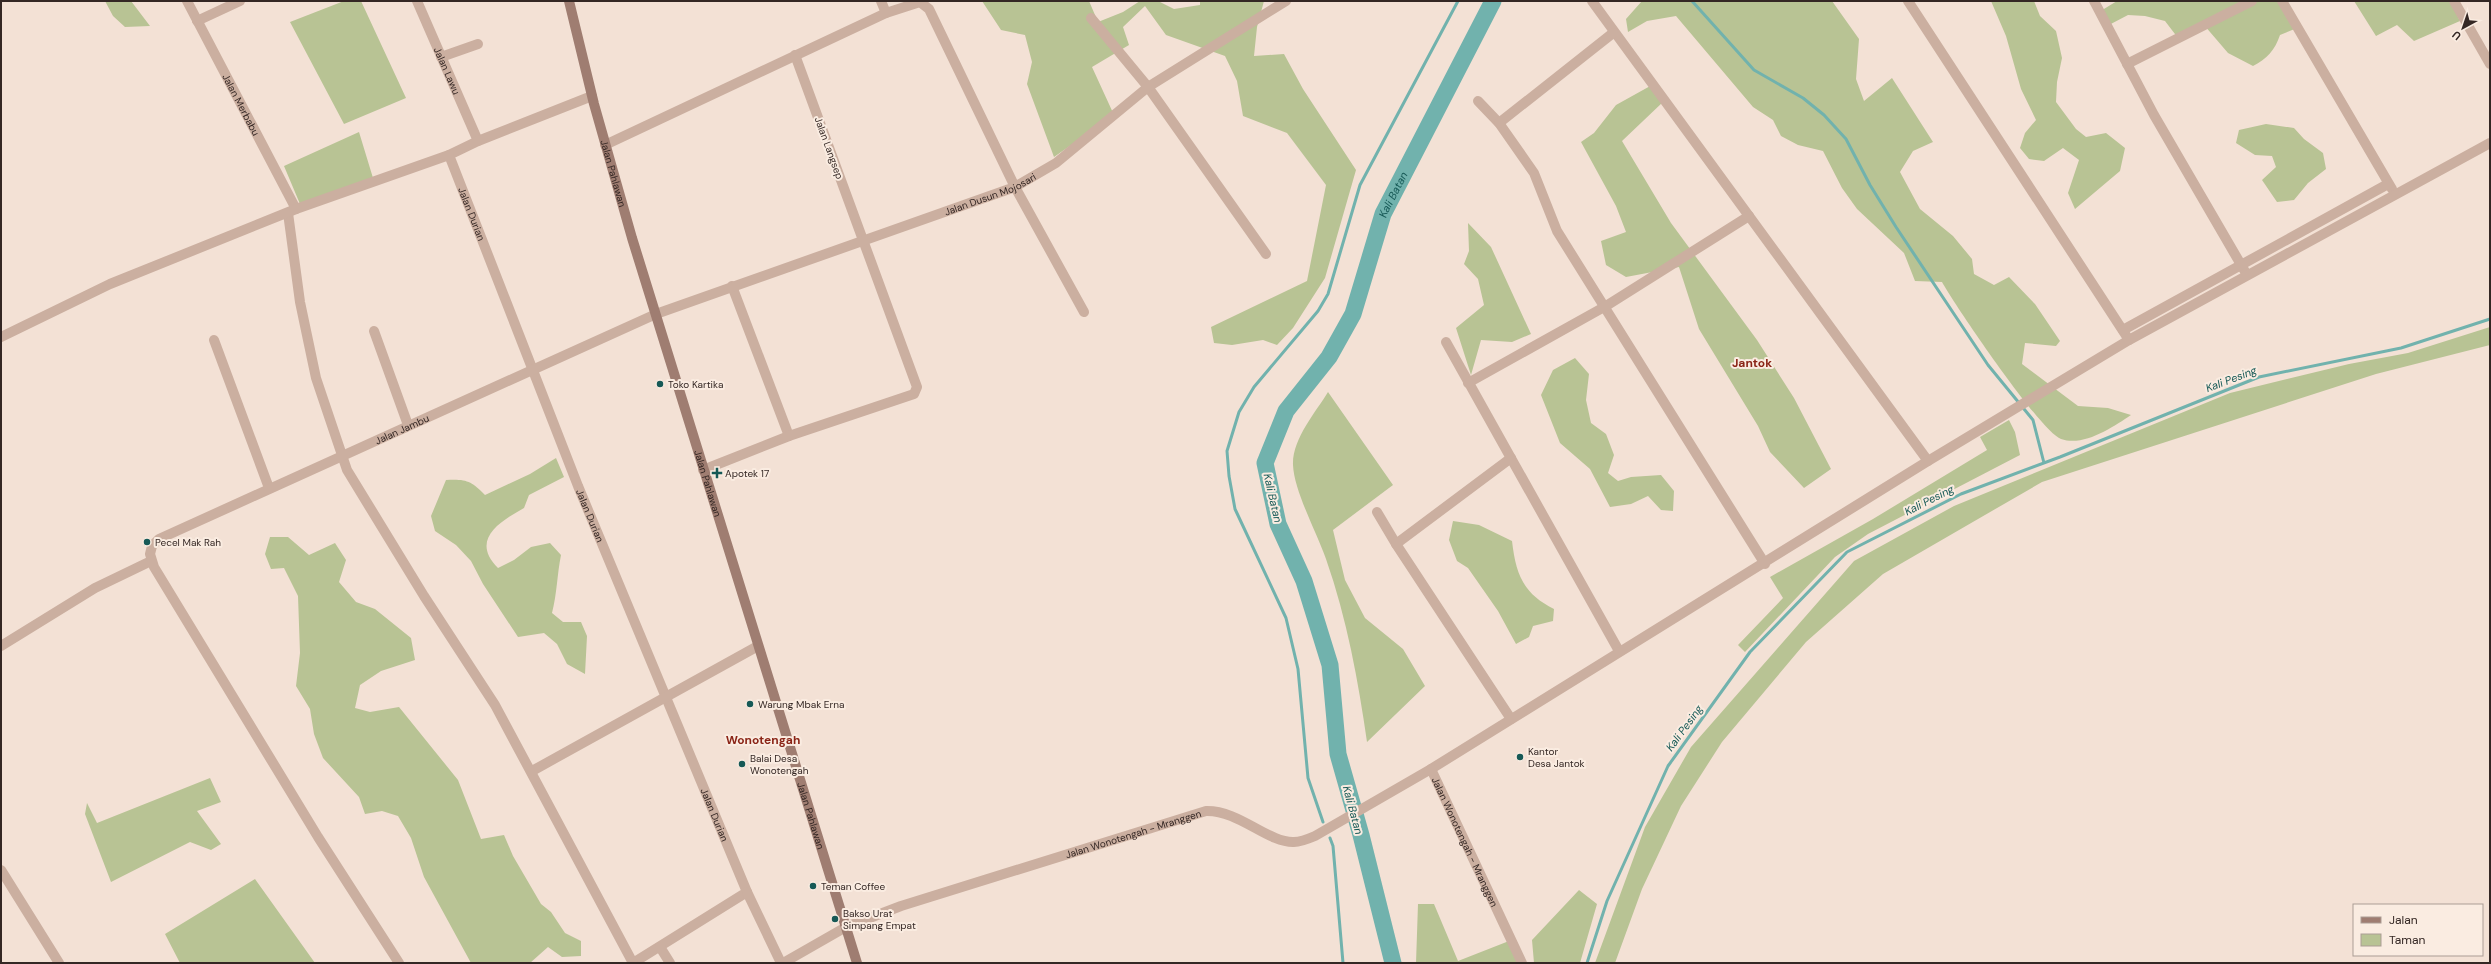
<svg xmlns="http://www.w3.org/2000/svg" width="2491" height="964" viewBox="0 0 2491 964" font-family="'DM Sans',sans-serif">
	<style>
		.green { fill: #b8c394 }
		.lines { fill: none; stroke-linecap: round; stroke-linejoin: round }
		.stream { stroke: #71b2ad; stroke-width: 3 }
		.river { stroke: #71b2ad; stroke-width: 17 }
		.minor { stroke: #cbafa0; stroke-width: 10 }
		.tertiary { stroke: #cbafa0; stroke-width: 10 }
		.secondary { stroke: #9f7d71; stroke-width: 10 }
		.poi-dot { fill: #165956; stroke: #faece1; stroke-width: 1.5 }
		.labels { text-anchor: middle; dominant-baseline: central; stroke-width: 4; stroke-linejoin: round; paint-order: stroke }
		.street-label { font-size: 10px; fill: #342724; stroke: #faece1 }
		.poi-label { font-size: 10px; fill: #342724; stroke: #faece1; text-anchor: start }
		.water-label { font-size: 11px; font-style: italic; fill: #165956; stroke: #faece1 }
		.quarter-label { font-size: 12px; font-weight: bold; fill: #8a2416; stroke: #faece1 }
	</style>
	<rect width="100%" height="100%" fill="#f3e1d5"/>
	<!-- green -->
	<path class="green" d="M 105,1 L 131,1 L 150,26 L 125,27 L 113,16 Z
		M 344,1 L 361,1 L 406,98 L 344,124 L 290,22 Z
		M 982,1 L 1089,1 L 1098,22 L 1123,12 L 1140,1 L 1158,1 L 1174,9 L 1200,5 L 1200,1 L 1264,1 L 1257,27 L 1254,56 L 1284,54 L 1303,89 L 1356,170 L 1325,278 L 1293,328 L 1277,345 L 1263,340 L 1232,345 L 1214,343 L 1211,327 L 1307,281 L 1326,185 L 1287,133 L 1243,116 L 1237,81 L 1225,56 L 1166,35 L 1145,6 L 1123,27 L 1129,45 L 1092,67 L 1114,115 L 1054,157 L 1027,84 L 1032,62 L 1025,35 L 1001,30 Z
		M 1642,1 L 1832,1 L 1859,39 L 1856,79 L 1864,101 L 1892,78 L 1933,142 L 1913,151 L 1900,172 L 1920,209 L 1953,236 L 1972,259 L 1974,274 L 1994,285 L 2009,277 L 2035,304 L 2060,341 L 2056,346 L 2025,343 L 2022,364 L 2078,406 L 2108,408 L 2131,415 C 2113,427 2084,447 2061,439 C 2041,432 1956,307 1942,282 L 1915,281 L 1904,253 L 1857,209 L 1842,188 L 1823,151 L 1798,145 L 1781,136 L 1773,120 L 1753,107 L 1676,16 L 1647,21 L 1628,32 L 1626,19 Z
		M 1991,1 L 2034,1 L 2040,16 L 2056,31 L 2062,58 L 2057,82 L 2056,102 L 2076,129 L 2086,137 L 2106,133 L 2125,148 L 2120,171 L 2075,209 L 2068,193 L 2079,160 L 2063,148 L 2044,161 L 2029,159 L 2020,148 L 2025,133 L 2036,120 L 2021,89 L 2006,36 Z
		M 2117,1 L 2282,1 L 2297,28 L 2280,35 C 2275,50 2267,59 2253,66 L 2228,53 L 2204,25 L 2178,38 L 2165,21 L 2145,16 L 2128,15 L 2107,26 L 2099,12 Z
		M 2354,1 L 2450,1 L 2460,21 L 2414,41 L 2397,25 L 2376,36 Z
		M 1652,85 L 1663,102 L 1622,141 L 1671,223 L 1757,340 L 1794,398 L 1831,469 L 1804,488 L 1770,452 L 1758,426 L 1699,329 L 1679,267 L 1626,277 L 1606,265 L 1601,241 L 1626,232 L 1616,206 L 1581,142 L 1594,133 L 1616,105 Z
		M 2266,124 L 2294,128 L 2304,139 L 2323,153 L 2326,169 L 2308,183 L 2294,200 L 2277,202 L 2262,180 L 2276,167 L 2272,156 L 2255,155 L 2236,143 L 2239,130 Z
		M 359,132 L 373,178 L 300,204 L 284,166 Z
		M 1468,223 L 1491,247 L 1531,334 L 1512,342 L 1481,340 L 1471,375 L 1456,328 L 1484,305 L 1478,279 L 1464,264 L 1469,251 Z
		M 2490,327 L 2490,345 L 2376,374 L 2042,482 L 1883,574 L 1806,642 L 1722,742 L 1681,806 L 1642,889 L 1615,963 L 1595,963 L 1645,827 L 1691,747 L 1854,561 L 1954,506 L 2230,393 L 2349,364 L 2408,353 Z
		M 1575,358 L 1589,374 L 1586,400 L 1591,423 L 1606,434 L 1614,455 L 1608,473 L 1618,481 L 1631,477 L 1661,475 L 1674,491 L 1673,511 L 1661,510 L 1648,496 L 1631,504 L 1610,507 L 1590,469 L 1560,443 L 1541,395 L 1553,370 Z
		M 1328,392 L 1393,485 L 1333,530 L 1345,580 L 1365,618 L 1403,649 L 1425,686 L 1367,742 C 1358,680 1347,619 1326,559 C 1317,533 1294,491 1293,465 C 1292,439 1316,412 1328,392 Z
		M 2009,420 L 2015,432 L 2020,455 L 1868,534 L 1835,557 L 1745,652 L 1738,645 L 1783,598 L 1770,577 L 1873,519 L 1987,450 L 1980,437 Z
		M 556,458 L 564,477 L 529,495 L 524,508 C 499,522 470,540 498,568 L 514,560 L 531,547 L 550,543 L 561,555 C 557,575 557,594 552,613 L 563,622 L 581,622 L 587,636 L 585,674 L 567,664 L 557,644 L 544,633 L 518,637 L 483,584 L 471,561 L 456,545 L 435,531 L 431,516 L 446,480 C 467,479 471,481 485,495 L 530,474 Z
		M 1453,521 L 1479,525 L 1512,541 C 1516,575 1523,593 1554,609 L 1553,621 L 1533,626 L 1529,637 L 1516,644 L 1498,611 L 1468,568 L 1457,561 L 1449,540 Z
		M 270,537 L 288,537 L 309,555 L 335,543 L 346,560 L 339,582 L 356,602 L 375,609 L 411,638 L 415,660 L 381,671 L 360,685 L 355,708 L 370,712 L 399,707 L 458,780 L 481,839 L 504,835 L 513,856 L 541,904 L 551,912 L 565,933 L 581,941 L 581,956 L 562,957 L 548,947 L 530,963 L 471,963 L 424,877 L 411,838 L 398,816 L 382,811 L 365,814 L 359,797 L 323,758 L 314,734 L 310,709 L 296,686 L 300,653 L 298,596 L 284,568 L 271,569 L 265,554 Z
		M 210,778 L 221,802 L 197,811 L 221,844 L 211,850 L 190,842 L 111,882 L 85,814 L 87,803 L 97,823 Z
		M 255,879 L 315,963 L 180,963 L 165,934 Z
		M 1579,890 L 1597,904 L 1580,963 L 1534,963 L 1532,940 Z
		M 1418,904 L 1434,904 L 1458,961 L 1509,941 L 1517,963 L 1416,963 Z"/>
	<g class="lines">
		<!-- stream -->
		<path class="stream" d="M 1692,1 L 1754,70 L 1803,98 L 1824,115 L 1846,139 L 1870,185 L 1896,227 L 1988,365 L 2033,420 L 2044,463
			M 1323,822 L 1308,778 L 1298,669 L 1286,618 L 1235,509 L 1229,476 L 1227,451 L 1239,412 L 1254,387 L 1318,311 L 1328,294 L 1360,185 L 1458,1
			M 1330,838 L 1333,846 L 1343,963
			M 1587,963 L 1607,901 L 1668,766 L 1750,652 L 1847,552 L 1961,494 L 2060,457 L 2259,377 L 2401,348 L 2490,319"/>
		<!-- river -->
		<path class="river" id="s1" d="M 1393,963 L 1361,835 L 1338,754 L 1330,665 L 1304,581 L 1278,524 L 1265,463 L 1286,411 L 1329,357 L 1353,314 L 1383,214 L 1493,1"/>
		<!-- minor -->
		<g class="minor">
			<path id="s2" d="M 187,1 L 296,209"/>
			<path id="s3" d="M 417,1 L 478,141"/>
			<path d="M 881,1 L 886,13"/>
			<path d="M 1592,1 L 1928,461"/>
			<path d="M 1908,1 L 2129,340"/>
			<path d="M 2094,1 L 2154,115 L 2247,275"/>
			<path d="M 2282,1 L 2392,189"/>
			<path d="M 2454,1 L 2490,64"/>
			<path d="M 1091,18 L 1148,87 L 1266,254"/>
			<path d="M 197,21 L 240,1"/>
			<path d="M 441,57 L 478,44"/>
			<path d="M 2127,64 L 2252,1"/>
			<path id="s4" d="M 592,96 L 478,141 L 449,155 L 578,486 L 747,892 L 633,963"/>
			<path d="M 1478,101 L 1499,123 L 1534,173 L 1557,231 L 1765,564"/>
			<path d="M 1499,123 L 1613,33"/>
			<path d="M 605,145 L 886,13 L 920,2 L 929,9 L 1015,187 L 1084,312"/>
			<path d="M 288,213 L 300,302 L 316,378 L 347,470 L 424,596 L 495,705 L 633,963"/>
			<path d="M 732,286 L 789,436"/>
			<path d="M 2123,330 L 2388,184"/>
			<path d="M 374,331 L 408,425"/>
			<path d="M 1,337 L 110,284 L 296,209 L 449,155"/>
			<path d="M 214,340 L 269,488"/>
			<path d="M 1446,342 L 1619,651"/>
			<path d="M 1468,383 L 1606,306 L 1749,216"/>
			<path d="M 703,470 L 789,436 L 914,394 L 917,387 L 795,55"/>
			<path d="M 1377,512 L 1396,544"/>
			<path d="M 1,646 L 95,588 L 151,561"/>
			<path d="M 1511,719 L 1396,544 L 1511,458"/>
			<path d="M 1431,769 L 1928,461 L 2129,340 L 2490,143"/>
			<path d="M 532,771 L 758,646"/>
			<path d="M 1,870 L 59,963"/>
			<path d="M 747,892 L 781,963"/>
			<path d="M 660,947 L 670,963"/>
			<path id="s5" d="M 399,963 L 318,837 L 154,567 L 150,554 L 152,546 L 159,539 L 656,314 L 1015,187 L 1056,163 L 1148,87 L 1286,1"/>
			<path d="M 783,963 L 846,927"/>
		</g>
		<!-- tertiary -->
		<path class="tertiary" id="s6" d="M 846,927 L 901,906 L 1206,811 C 1239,810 1268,843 1294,842 C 1301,842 1308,839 1315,836 L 1431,769 L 1522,963"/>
		<!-- secondary -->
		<path class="secondary" id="s7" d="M 569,1 L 594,104 L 632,238 L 857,963"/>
	</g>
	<!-- markers -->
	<g class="poi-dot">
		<circle cx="660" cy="384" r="4"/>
		<path d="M715 467h4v4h4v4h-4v4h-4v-4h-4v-4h4z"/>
		<circle cx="147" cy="542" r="4"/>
		<circle cx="750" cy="704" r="4"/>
		<circle cx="1520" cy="757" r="4"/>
		<circle cx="742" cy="764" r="4"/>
		<circle cx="813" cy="886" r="4"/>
		<circle cx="835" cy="919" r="4"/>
	</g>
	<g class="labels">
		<!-- street labels -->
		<g class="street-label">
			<text stroke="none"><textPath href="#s3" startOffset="76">Jalan Lawu</textPath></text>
			<text stroke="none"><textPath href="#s2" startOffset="117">Jalan Merbabu</textPath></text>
			<text transform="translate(829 148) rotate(70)">Jalan Langsep</text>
			<text stroke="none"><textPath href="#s7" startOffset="178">Jalan Pahlawan</textPath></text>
			<text stroke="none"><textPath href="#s5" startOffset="1398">Jalan Dusun Mojosari</textPath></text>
			<text stroke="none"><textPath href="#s4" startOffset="218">Jalan Durian</textPath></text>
			<text stroke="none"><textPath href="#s5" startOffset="764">Jalan Jambu</textPath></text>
			<text stroke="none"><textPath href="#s7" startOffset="502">Jalan Pahlawan</textPath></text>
			<text stroke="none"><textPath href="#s4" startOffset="542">Jalan Durian</textPath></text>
			<text stroke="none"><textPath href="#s4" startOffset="866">Jalan Durian</textPath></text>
			<text stroke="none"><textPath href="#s7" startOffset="850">Jalan Pahlawan</textPath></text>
			<text stroke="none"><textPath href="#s6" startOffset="302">Jalan Wonotengah - Mranggen</textPath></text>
			<text stroke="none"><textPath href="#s6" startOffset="709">Jalan Wonotengah - Mranggen</textPath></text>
		</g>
		<!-- poi labels -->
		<g class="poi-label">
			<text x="668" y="384">Toko Kartika</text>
			<text x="725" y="473">Apotek 17</text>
			<text x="155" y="542">Pecel Mak Rah</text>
			<text x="758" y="704">Warung Mbak Erna</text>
			<text x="1528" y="751">Kantor<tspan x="1528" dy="12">Desa Jantok</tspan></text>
			<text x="750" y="758">Balai Desa<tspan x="750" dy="12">Wonotengah</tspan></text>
			<text x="821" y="886">Teman Coffee</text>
			<text x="843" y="913">Bakso Urat<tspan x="843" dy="12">Simpang Empat</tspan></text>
		</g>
		<!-- water labels -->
		<g class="water-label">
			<text stroke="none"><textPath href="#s1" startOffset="819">Kali Batan</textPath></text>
			<text transform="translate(2231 379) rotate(-21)">Kali Pesing</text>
			<text transform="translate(1273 498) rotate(77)">Kali Batan</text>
			<text transform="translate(1929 500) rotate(-27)">Kali Pesing</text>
			<text transform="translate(1684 728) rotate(-54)">Kali Pesing</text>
			<text transform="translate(1353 810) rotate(75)">Kali Batan</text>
		</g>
		<!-- quarter labels -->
		<g class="quarter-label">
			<text x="1752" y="363">Jantok</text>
			<text x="763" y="740">Wonotengah</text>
		</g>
	</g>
	<!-- border -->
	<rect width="2491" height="964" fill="none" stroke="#342724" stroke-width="4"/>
	<!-- legend -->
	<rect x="2353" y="904" width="130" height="52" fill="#faece1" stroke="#ab9d95"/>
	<rect x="2361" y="917" width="20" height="6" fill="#9f7d71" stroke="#ab9d95"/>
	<text x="2389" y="924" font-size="12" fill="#342724">Jalan</text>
	<rect x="2361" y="934" width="20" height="12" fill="#b8c394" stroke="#ab9d95"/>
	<text x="2389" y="944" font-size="12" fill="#342724">Taman</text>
	<!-- north arrow -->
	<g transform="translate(2463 28) rotate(220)" stroke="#faece1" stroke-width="3" paint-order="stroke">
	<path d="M0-3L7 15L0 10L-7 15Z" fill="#342724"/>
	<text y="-6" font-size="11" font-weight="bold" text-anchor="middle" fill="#342724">U</text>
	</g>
</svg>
